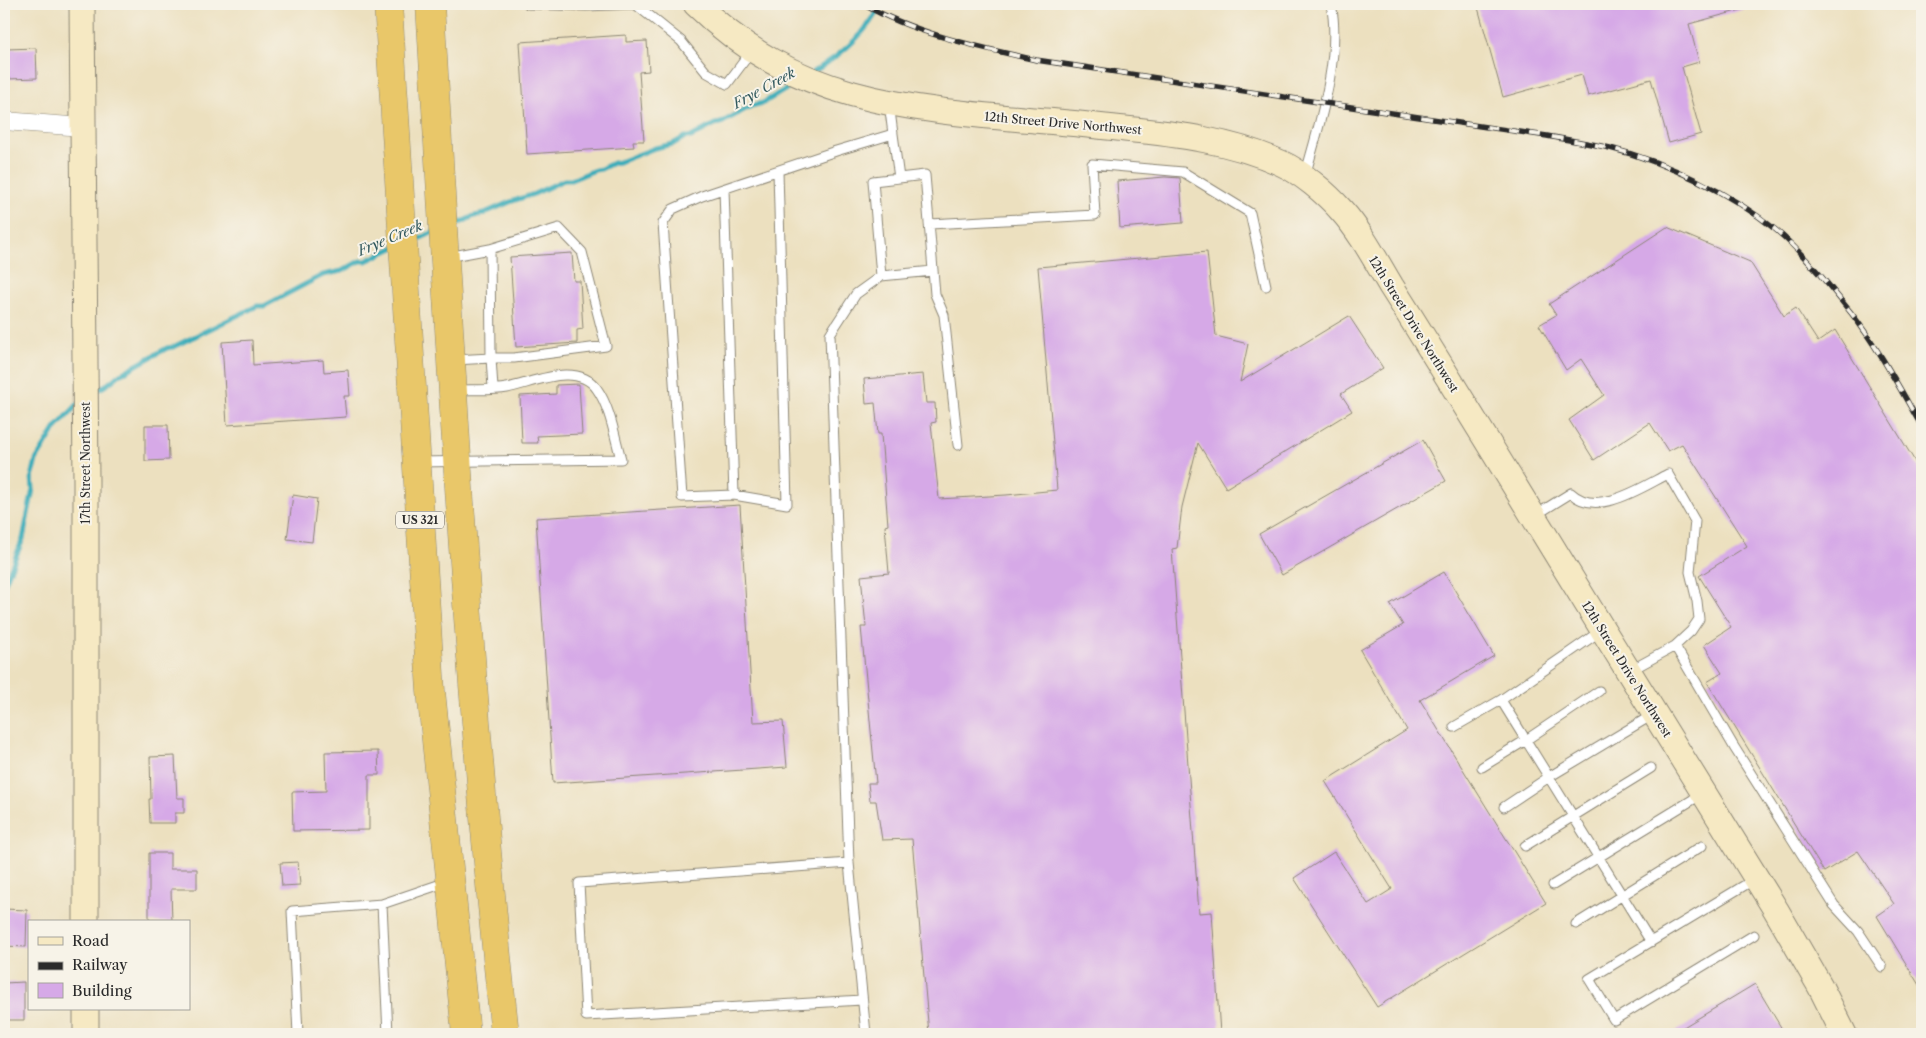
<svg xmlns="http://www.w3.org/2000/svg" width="1926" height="1038" viewBox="0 0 1926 1038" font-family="'Libre Caslon Text',serif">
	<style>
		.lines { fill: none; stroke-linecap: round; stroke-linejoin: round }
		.stream { stroke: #3dadba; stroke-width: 5 }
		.building { fill: #d6a9e7 }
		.lane-casing { stroke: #8c8675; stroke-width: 11 }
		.street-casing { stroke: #8c8675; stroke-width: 19 }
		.secondary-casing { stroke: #8c8675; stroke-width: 27 }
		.highway-casing { stroke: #8c8675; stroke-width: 29 }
		.lane { stroke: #fff; stroke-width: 9 }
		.street { stroke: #fff; stroke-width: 18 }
		.secondary { stroke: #f6e9c3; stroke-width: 25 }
		.highway { stroke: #e9c769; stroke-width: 28 }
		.rail-casing { stroke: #2b2b2b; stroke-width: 5.5 }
		.rail { stroke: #f7f3e8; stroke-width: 4; stroke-dasharray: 11; stroke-linecap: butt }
		.labels { text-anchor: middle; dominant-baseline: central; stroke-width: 4; stroke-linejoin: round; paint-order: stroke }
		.shield { fill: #f7f3e8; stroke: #686764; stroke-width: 1 }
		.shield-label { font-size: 11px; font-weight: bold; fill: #2b2b2b }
		.street-label { font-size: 12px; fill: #2b2b2b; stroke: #f7f3e8 }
		.water-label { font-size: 14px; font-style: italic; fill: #31585d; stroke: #f7f3e8 }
	</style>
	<rect width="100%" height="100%" fill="#f7f3e8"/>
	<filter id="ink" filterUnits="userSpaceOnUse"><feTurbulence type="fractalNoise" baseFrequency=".02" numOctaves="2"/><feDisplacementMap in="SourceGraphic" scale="10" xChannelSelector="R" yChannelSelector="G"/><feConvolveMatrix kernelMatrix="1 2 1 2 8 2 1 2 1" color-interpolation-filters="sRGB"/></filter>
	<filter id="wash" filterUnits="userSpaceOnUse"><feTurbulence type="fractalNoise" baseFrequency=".0096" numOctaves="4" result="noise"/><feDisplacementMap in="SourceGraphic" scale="20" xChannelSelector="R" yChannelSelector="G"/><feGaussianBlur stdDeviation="1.12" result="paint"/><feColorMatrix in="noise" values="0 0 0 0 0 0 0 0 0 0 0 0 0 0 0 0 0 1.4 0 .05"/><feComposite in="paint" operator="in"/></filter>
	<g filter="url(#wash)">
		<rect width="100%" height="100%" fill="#ece0bf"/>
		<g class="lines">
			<!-- stream -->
			<path class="stream" d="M 813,72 C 841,55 867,34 881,4
				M 451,225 L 462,222 L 474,216 L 480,215 L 510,202 L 534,194 L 564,180 L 571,180 L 595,170 L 601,169 L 613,163 L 619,162 L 655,148 L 673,144 L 685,137 L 691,137 L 715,124 L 721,123 L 751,106 L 763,103 L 798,82
				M 412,242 L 434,232
				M 92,393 L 108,384 L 119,375 L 167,348 L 173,347 L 257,306 L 264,306 L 323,275 L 342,271 L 360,261 L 366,261 L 395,247
				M 4,585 L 23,539 L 33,489 L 32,477 L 36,460 L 55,429 L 77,405"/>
		</g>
		<g id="blocks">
			<!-- building -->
			<path class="building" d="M 1477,4 L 1747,4 L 1748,8 L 1689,24 L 1699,62 L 1682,67 L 1701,134 L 1669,143 L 1651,79 L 1588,96 L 1582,75 L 1503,97 Z
				M 626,35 L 626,42 L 647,41 L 649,71 L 639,72 L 644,141 L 633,141 L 634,147 L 527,154 L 520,42 Z
				M 36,48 L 37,78 L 8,79 L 7,49 Z
				M 1165,177 L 1180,178 L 1183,223 L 1120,228 L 1117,181 Z
				M 1667,227 L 1750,262 L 1784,316 L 1796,308 L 1818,342 L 1835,330 L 1922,473 L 1922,990 L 1877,916 L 1894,904 L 1858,851 L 1824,872 L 1707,682 L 1722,673 L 1704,645 L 1731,627 L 1699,576 L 1747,546 L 1682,444 L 1668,451 L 1650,423 L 1594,460 L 1569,420 L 1604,395 L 1581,359 L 1566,370 L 1539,325 L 1556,315 L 1549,304 Z
				M 1207,252 L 1216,336 L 1248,344 L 1240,382 L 1349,316 L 1383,368 L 1341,394 L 1352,411 L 1226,488 L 1198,443 L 1182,507 L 1177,548 L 1172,549 L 1199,913 L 1212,912 L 1220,1034 L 929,1034 L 912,839 L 882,840 L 876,801 L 870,801 L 868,783 L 876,783 L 861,627 L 866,627 L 861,576 L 889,573 L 885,526 L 888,525 L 881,434 L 878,434 L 875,403 L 866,404 L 864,379 L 923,374 L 926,403 L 935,403 L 936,422 L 931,423 L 939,499 L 1006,495 L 1057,490 L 1038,267 Z
				M 572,253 L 574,281 L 580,281 L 583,329 L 577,330 L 577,343 L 516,347 L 510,257 Z
				M 252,340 L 253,365 L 323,360 L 324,372 L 348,370 L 350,396 L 344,396 L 346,417 L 227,425 L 222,342 Z
				M 579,384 L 582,434 L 537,436 L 538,443 L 522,443 L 520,396 L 556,394 L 556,385 Z
				M 145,425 L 168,425 L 169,460 L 145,461 Z
				M 1423,440 L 1446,481 L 1282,575 L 1259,534 Z
				M 293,495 L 317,499 L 312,542 L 287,539 Z
				M 740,505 L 753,722 L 783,721 L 787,767 L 553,783 L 536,518 Z
				M 1444,572 L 1494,656 L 1420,700 L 1546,903 L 1377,1007 L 1294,878 L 1334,852 L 1368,904 L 1392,889 L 1325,781 L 1407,730 L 1360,650 L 1403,625 L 1390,604 Z
				M 378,751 L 379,775 L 369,775 L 369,830 L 293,831 L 292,792 L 326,791 L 325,752 Z
				M 175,756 L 177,798 L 184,798 L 184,813 L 175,813 L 175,823 L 150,823 L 149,799 L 151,799 L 150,757 Z
				M 149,853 L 170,853 L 170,869 L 197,869 L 197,889 L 171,889 L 172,922 L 149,922 Z
				M 298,862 L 300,885 L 282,886 L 280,863 Z
				M 4,909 L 27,910 L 26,947 L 4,946 Z
				M 24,982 L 24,1020 L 4,1020 L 4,983 Z
				M 1755,984 L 1785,1034 L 1672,1034 Z"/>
		</g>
	</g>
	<g filter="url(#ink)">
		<use href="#blocks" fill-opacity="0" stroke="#8c8675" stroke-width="1"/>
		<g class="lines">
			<!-- lane casing -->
			<g class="lane-casing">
				<path id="lane" d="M 528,4 L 586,6 L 635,4 L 681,41 L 706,72 L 727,84 L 753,49
					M 778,171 L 787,504 L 734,495 L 682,497 L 663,223 L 673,209 L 702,196 L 836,151 L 893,134 L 889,103
					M 1305,176 C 1319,125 1342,56 1331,4
					M 899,178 L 925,175 L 935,294 L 944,315 L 958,445
					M 724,189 L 734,495
					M 930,224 L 1095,215 L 1092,164 L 1183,172 L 1250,213 L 1266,286
					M 448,257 L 490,249 L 559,228 L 582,252 L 606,346 L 514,358 L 491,358 L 490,249
					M 881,276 L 933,271
					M 454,360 L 491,358 L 493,388
					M 419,462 L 621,459 C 615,438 610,407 597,389 C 577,361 533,383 507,388 C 491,391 473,389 457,390
					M 1534,516 L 1571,493 C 1597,518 1642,487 1668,474 L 1695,521 L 1690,572 L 1697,601 L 1699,619 L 1691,631 L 1675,646
					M 1602,630 L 1501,700 L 1651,942
					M 1631,670 L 1675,646 L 1734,747 L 1834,905 L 1858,931 L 1882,967
					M 1454,727 L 1501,700
					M 1482,767 L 1526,740 L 1599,691
					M 1504,807 L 1549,777 L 1654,714
					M 1525,846 L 1651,768
					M 849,863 L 579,883 L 586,1016 L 862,1000
					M 1553,885 L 1702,794
					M 382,904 L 388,1034
					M 1576,924 L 1702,846
					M 1754,935 L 1614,1020 L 1589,979 L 1755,879
					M 298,1034 L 292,911 L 382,904 L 447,882
					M 866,1034 L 849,863 L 830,334 L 856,294 L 881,276 L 873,181 L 899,178 L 893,134"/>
			</g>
			<!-- street casing -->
			<g class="street-casing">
				<path id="street" d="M 4,121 L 83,127"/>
			</g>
			<!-- secondary casing -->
			<g class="secondary-casing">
				<path id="secondary" d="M 82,4 L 86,481 L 86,922
					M 696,4 C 794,100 904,109 1034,120 C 1064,122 1095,126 1125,129 C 1178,134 1232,141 1281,163 C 1301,172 1326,193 1341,210 C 1361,232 1376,261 1391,286 C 1423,336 1453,386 1484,436 C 1581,594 1678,753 1776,910 L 1820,986 L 1844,1034
					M 86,1009 L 86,1034"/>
			</g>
			<!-- highway casing -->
			<g class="highway-casing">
				<path id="highway" d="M 388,4 L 431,691 L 466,1034
					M 430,4 C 450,348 468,692 505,1034"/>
			</g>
			<!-- lane -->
			<use href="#lane" class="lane"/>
			<!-- street -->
			<use href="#street" class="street"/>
			<!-- secondary -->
			<use href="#secondary" class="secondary"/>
			<!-- highway -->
			<use href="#highway" class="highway"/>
			<!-- rail casing -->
			<g class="rail-casing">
				<path id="rail" d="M 863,4 C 915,34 978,47 1036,60 L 1547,136 C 1568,140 1589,143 1610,148 C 1666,162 1731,193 1776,230 C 1804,254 1829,285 1852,314 C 1879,349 1900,389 1922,427"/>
			</g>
			<!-- rail -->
			<use href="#rail" class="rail"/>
		</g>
	</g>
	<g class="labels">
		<!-- shield labels -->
		<rect class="shield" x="396" y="511.5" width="48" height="17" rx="4"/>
		<g class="shield-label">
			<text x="420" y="520">US 321</text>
		</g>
		<!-- street labels -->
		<g class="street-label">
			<text transform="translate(1063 123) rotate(5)">12th Street Drive Northwest</text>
			<text transform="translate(1414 324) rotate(58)">12th Street Drive Northwest</text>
			<text transform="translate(85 463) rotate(-90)">17th Street Northwest</text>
			<text transform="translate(1627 669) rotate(58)">12th Street Drive Northwest</text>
		</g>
		<!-- water labels -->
		<g class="water-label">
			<text transform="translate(764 88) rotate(-29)">Frye Creek</text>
			<text transform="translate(390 238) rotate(-23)">Frye Creek</text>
		</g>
	</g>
	<!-- margin -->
	<rect width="1926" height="1038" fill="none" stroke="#f7f3e8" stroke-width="20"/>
	<!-- legend -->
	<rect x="28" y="920" width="162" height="90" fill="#f7f3e8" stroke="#a5a39c"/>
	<rect x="38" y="937" width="25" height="8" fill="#f6e9c3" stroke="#a5a39c"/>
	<text x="72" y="946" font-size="15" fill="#2b2b2b">Road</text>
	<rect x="38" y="962" width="25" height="8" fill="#2b2b2b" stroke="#a5a39c"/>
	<text x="72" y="970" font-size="15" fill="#2b2b2b">Railway</text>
	<rect x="38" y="983" width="25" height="15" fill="#d6a9e7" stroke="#a5a39c"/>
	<text x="72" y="996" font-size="15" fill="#2b2b2b">Building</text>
</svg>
